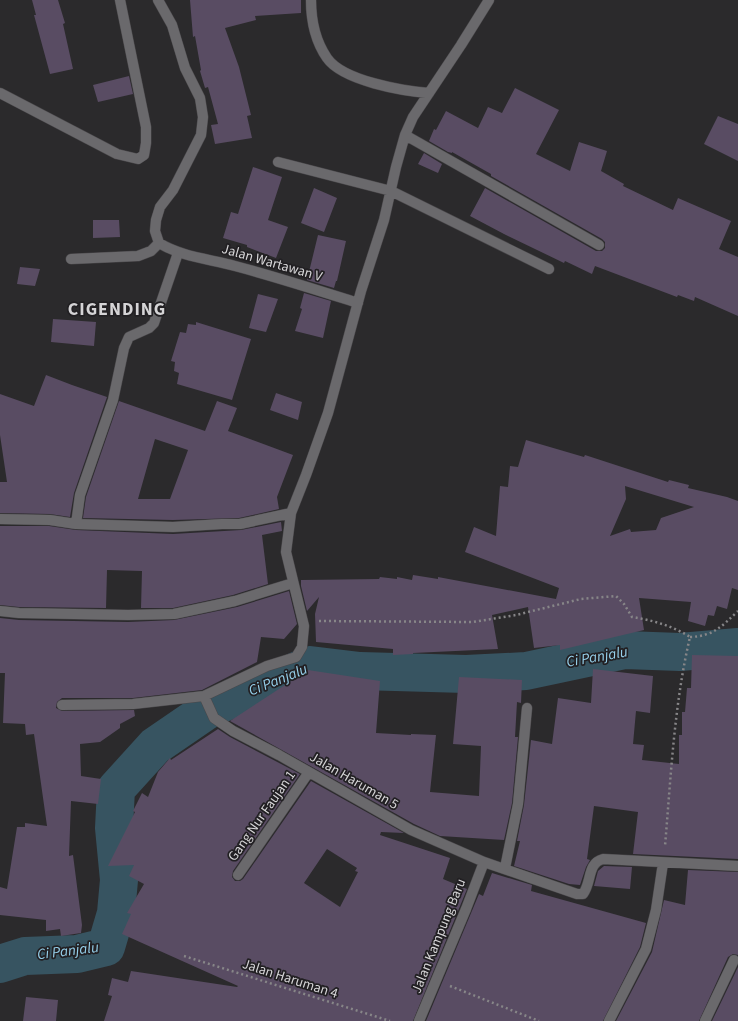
<svg xmlns="http://www.w3.org/2000/svg" width="738" height="1021" viewBox="0 0 738 1021" font-family="'Source Sans 3',sans-serif">
	<style>
		.lines { fill: none; stroke-linecap: round; stroke-linejoin: round }
		.river { stroke: #375461; stroke-width: 38 }
		.building { fill: #594c63; fill-rule: evenodd }
		.minor-casing { stroke: #4a484b; stroke-width: 11 }
		.path { stroke: #878688; stroke-width: 2.5; stroke-dasharray: 2 3; stroke-linecap: butt }
		.minor { stroke: #6a696c; stroke-width: 10 }
		.labels { text-anchor: middle; dominant-baseline: central; stroke-width: 3.5; stroke-linejoin: round; paint-order: stroke }
		.street-label { font-size: 14px; fill: #d5d4d6; stroke: #222023 }
		.water-label { font-size: 15px; font-style: italic; fill: #96d0eb; stroke: #222023 }
		.district-label { font-size: 18px; font-weight: bold; letter-spacing: 1px; fill: #d5d4d6; stroke: #222023 }
	</style>
	<rect width="100%" height="100%" fill="#2b2a2c"/>
	<g class="lines">
		<!-- river -->
		<path class="river" d="M 0,964 L 25,956 L 77,954 L 106,947 L 116,913 L 119,880 L 114,828 L 116,789 L 155,746 L 209,709 L 310,665 L 360,671 L 466,674 L 526,671 L 625,650 L 680,652 L 738,647"/>
	</g>
	<!-- building -->
	<path class="building" d="M 32,0 L 58,0 L 65,23 L 63,24 L 73,69 L 50,74 L 34,15 L 36,15 Z
		M 190,0 L 301,0 L 301,13 L 255,16 L 256,20 L 225,28 L 239,67 L 251,115 L 247,116 L 252,138 L 215,144 L 211,125 L 218,124 L 208,87 L 205,88 L 200,71 L 201,70 L 195,36 L 193,37 Z
		M 129,76 L 133,94 L 98,102 L 93,85 Z
		M 515,88 L 559,110 L 536,154 L 570,171 L 579,142 L 607,151 L 601,171 L 624,184 L 623,186 L 673,210 L 678,198 L 731,221 L 719,249 L 738,257 L 738,316 L 695,297 L 694,301 L 678,295 L 677,297 L 595,266 L 592,274 L 565,261 L 564,263 L 504,234 L 470,216 L 485,188 L 596,251 L 602,251 L 605,248 L 605,242 L 602,239 L 491,176 L 491,174 L 452,152 L 452,153 L 448,152 L 429,141 L 434,129 L 436,130 L 446,111 L 478,128 L 488,107 L 502,113 Z
		M 718,116 L 738,124 L 738,161 L 704,144 Z
		M 424,153 L 442,164 L 438,173 L 418,164 Z
		M 253,167 L 282,177 L 268,220 L 288,227 L 276,258 L 247,247 L 247,245 L 223,238 L 231,212 L 238,214 Z
		M 314,188 L 337,198 L 324,232 L 301,223 Z
		M 93,220 L 119,220 L 120,237 L 93,238 Z
		M 318,235 L 346,241 L 337,281 L 336,281 L 334,288 L 307,280 Z
		M 20,267 L 40,269 L 35,286 L 17,284 Z
		M 304,293 L 331,301 L 323,338 L 295,331 L 302,309 L 300,308 Z
		M 258,294 L 278,299 L 266,332 L 249,328 Z
		M 53,319 L 96,322 L 94,346 L 51,342 Z
		M 196,322 L 251,339 L 232,400 L 177,384 L 179,373 L 174,371 L 175,362 L 171,361 L 180,332 L 186,333 L 188,324 L 196,325 Z
		M 46,375 L 72,385 L 107,397 L 74,493 L 70,517 L 50,514 L 0,513 L 0,482 L 7,482 L 0,435 L 0,394 L 34,406 Z
		M 276,393 L 302,402 L 298,420 L 270,410 Z
		M 119,401 L 205,431 L 217,401 L 237,408 L 228,431 L 293,455 L 277,497 L 279,509 L 239,518 L 173,520 L 83,518 L 86,497 ZM 155,439 L 188,450 L 170,499 L 138,499 Z
		M 526,440 L 584,457 L 585,455 L 668,482 L 669,480 L 689,485 L 688,488 L 727,497 L 738,501 L 738,590 L 732,588 L 727,609 L 717,606 L 714,616 L 708,615 L 705,626 L 688,621 L 691,602 L 639,598 L 644,630 L 560,650 L 560,645 L 534,648 L 528,607 L 492,615 L 498,649 L 413,653 L 413,654 L 393,655 L 393,649 L 316,642 L 315,614 L 319,597 L 307,611 L 301,586 L 301,580 L 379,579 L 380,577 L 397,579 L 397,577 L 412,580 L 413,575 L 438,579 L 438,577 L 556,599 L 559,588 L 465,552 L 474,527 L 496,536 L 500,486 L 508,487 L 510,466 L 518,467 ZM 625,486 L 694,507 L 661,518 L 656,530 L 631,532 L 630,529 L 610,536 L 626,499 Z
		M 281,522 L 282,531 L 262,535 L 268,584 L 233,595 L 173,608 L 141,608 L 142,571 L 107,570 L 106,608 L 19,607 L 0,605 L 0,526 L 49,526 L 76,530 L 173,534 L 241,530 Z
		M 289,591 L 297,624 L 284,639 L 261,637 L 257,662 L 202,690 L 133,698 L 62,698 L 57,702 L 56,708 L 62,711 L 134,710 L 135,716 L 120,724 L 120,728 L 100,742 L 80,744 L 81,776 L 101,779 L 98,804 L 71,801 L 69,856 L 73,855 L 82,925 L 81,933 L 61,936 L 60,929 L 46,931 L 46,920 L 0,915 L 0,887 L 7,889 L 17,827 L 25,827 L 25,823 L 47,826 L 34,734 L 26,735 L 25,724 L 3,723 L 5,673 L 0,673 L 0,618 L 19,620 L 128,622 L 174,620 L 237,607 Z
		M 692,655 L 738,656 L 738,859 L 633,854 L 638,812 L 594,806 L 587,859 L 590,860 L 586,867 L 580,885 L 569,884 L 514,866 L 520,841 L 517,841 L 524,805 L 531,740 L 552,744 L 558,698 L 591,703 L 593,669 L 653,676 L 650,713 L 636,711 L 633,744 L 644,745 L 642,760 L 679,764 L 679,735 L 682,735 L 682,712 L 685,712 L 687,688 L 691,688 Z
		M 308,670 L 380,681 L 376,733 L 411,735 L 411,734 L 436,735 L 430,792 L 479,796 L 481,746 L 453,744 L 459,677 L 522,680 L 521,703 L 517,702 L 515,737 L 518,737 L 512,803 L 504,840 L 440,836 L 414,824 L 230,721 Z
		M 218,729 L 230,737 L 300,774 L 233,871 L 232,877 L 235,881 L 240,881 L 243,879 L 311,781 L 404,833 L 381,832 L 380,835 L 450,858 L 443,879 L 467,889 L 413,1021 L 104,1021 L 112,996 L 108,995 L 112,978 L 128,982 L 131,971 L 237,987 L 238,986 L 122,934 L 131,914 L 127,913 L 144,884 L 129,876 L 134,865 L 108,866 L 135,812 L 133,811 L 142,793 L 148,797 L 158,772 L 170,758 L 171,760 ZM 327,849 L 357,868 L 355,871 L 358,872 L 340,907 L 304,883 Z
		M 604,866 L 632,867 L 630,889 L 594,886 L 598,871 Z
		M 688,870 L 738,872 L 738,955 L 733,954 L 728,957 L 699,1021 L 616,1021 L 652,952 L 664,900 L 685,905 Z
		M 492,873 L 532,885 L 531,891 L 646,923 L 640,947 L 603,1021 L 426,1021 L 479,894 L 483,896 Z
		M 738,967 L 738,1021 L 712,1021 Z
		M 26,997 L 58,1000 L 56,1021 L 23,1021 Z"/>
	<g class="lines">
		<!-- minor casing -->
		<g class="minor-casing">
			<path id="minor" d="M 158,0 L 172,25 L 185,68 L 200,98 L 203,117 L 201,135 L 173,190 L 160,207 L 156,220 L 155,231 L 159,243 C 182,257 210,259 235,266 C 277,277 317,290 358,303
				M 311,0 C 311,20 316,42 327,58 C 343,81 403,91 429,93
				M 0,93 L 117,154 L 138,159 L 144,155 L 146,143 L 146,127 L 120,0
				M 405,135 L 599,245
				M 278,162 L 391,191 L 549,269
				M 71,259 L 138,256 L 151,251 L 159,243
				M 0,519 L 50,520 L 76,524 L 173,527 L 222,524 L 240,524 L 291,513
				M 76,524 L 80,495 L 113,400 L 124,348 L 129,337 L 149,328 L 154,323 L 178,253
				M 0,611 L 19,613 L 128,615 L 174,614 L 235,601 L 293,583
				M 204,696 L 214,718 L 233,731 L 279,755 L 411,830 L 484,862 L 577,894 L 583,894 C 592,882 587,863 603,859 L 738,866
				M 62,705 L 133,704 L 204,696 L 267,666 L 296,657 L 302,647 L 304,626 L 286,552 L 291,513 L 306,475 L 328,413 L 361,291 L 384,220 L 396,167 L 405,135 L 413,117 L 461,45 L 489,0
				M 505,868 L 518,804 L 527,708
				M 238,875 L 309,772
				M 419,1021 L 466,909 L 484,862
				M 609,1021 L 646,949 L 656,910 L 663,863
				M 705,1021 L 734,960"/>
		</g>
		<!-- path -->
		<path class="path" d="M 319,621 L 473,622 L 516,615 L 581,599 L 616,596 L 624,604 L 632,617 C 652,620 673,626 690,637 C 674,705 671,776 665,846
			M 690,637 C 714,636 722,626 738,611
			M 184,956 L 390,1021
			M 450,986 L 539,1021"/>
		<!-- minor -->
		<use href="#minor" class="minor"/>
	</g>
	<g class="labels">
		<!-- street labels -->
		<g class="street-label">
			<text transform="translate(272 263) rotate(16)">Jalan Wartawan V</text>
			<text transform="translate(354 781) rotate(30)">Jalan Haruman 5</text>
			<text transform="translate(262 816) rotate(-55)">Gang Nur Faujan 1</text>
			<text transform="translate(439 936) rotate(-68)">Jalan Kampung Baru</text>
			<text transform="translate(290 979) rotate(18)">Jalan Haruman 4</text>
		</g>
		<!-- water labels -->
		<g class="water-label">
			<text transform="translate(597 657) rotate(-10)">Ci Panjalu</text>
			<text transform="translate(278 680) rotate(-22)">Ci Panjalu</text>
			<text transform="translate(68 951) rotate(-7)">Ci Panjalu</text>
		</g>
		<!-- district labels -->
		<g class="district-label">
			<text x="117" y="309">CIGENDING</text>
		</g>
	</g>
</svg>
